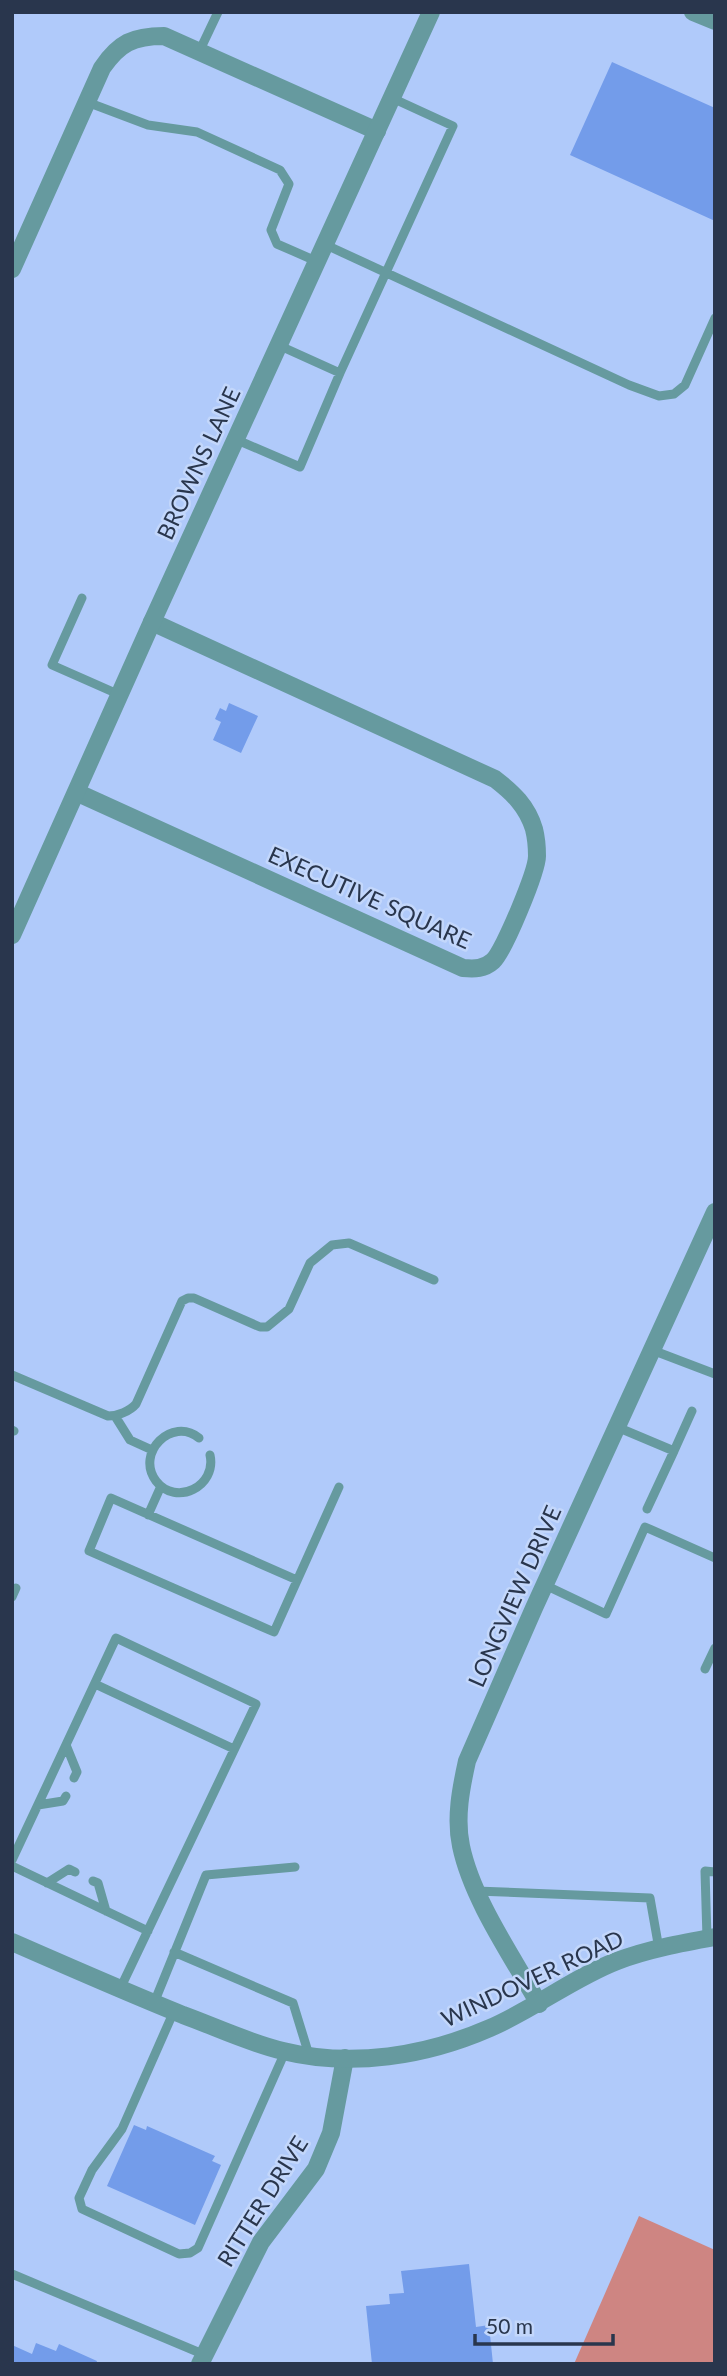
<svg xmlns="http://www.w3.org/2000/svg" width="727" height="2376" viewBox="0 0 727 2376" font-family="Lato,sans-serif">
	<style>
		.green { fill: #ce8582 }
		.building { fill: #739cea }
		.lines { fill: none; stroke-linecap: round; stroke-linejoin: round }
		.service { stroke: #669a9f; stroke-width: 9 }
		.minor { stroke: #669a9f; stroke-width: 18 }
		.tertiary { stroke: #669a9f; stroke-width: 18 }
		.labels { text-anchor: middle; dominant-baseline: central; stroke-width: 5; stroke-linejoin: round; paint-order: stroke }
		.street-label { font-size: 23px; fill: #29364d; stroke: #c3d7fb }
	</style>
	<rect width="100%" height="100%" fill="#b0cafa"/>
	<!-- green -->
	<path class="green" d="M 639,2216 L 715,2250 L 715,2364 L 574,2364 Z"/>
	<!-- building -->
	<path class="building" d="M 612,62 L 715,108 L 715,221 L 570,155 Z
		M 229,703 L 258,716 L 241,753 L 213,740 L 221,722 L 215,719 L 220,708 L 226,711 Z
		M 134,2125 L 146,2130 L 147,2126 L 215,2156 L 212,2161 L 221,2165 L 195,2225 L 107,2186 Z
		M 469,2264 L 476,2327 L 489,2325 L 493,2364 L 372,2364 L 366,2306 L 390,2304 L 389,2294 L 404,2293 L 401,2271 Z
		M 36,2343 L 56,2351 L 59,2344 L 97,2361 L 96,2364 L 12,2364 L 12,2345 L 32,2354 Z"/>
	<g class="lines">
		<!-- service -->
		<path class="service" d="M 199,52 L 218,12
			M 87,102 L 148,125 L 197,132 L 280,170 L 289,184 L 271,230 L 277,244 L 316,261
			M 324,244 L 629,385 L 659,396 L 674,394 L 685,385 L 715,318
			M 278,345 L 340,373
			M 235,439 L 300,467 L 340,373 L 453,126 L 392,98
			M 82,598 L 52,665 L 120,695
			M 652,1350 L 715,1374
			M 12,1375 L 108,1416 C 118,1416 130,1411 136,1404 L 182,1301 L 188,1298 L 194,1298 L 260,1327 L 267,1327 L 289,1309 L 310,1263 L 332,1245 L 349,1243 L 434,1280
			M 115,1416 L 130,1440 L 152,1450
			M 617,1427 L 674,1451 L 647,1509
			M 12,1430 L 14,1431
			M 199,1438 C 172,1416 135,1453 156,1481 C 176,1507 217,1486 210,1455
			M 674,1451 L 692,1411
			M 148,1515 L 161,1486
			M 297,1580 L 111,1498 L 89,1551 L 274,1632 L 339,1487
			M 545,1585 L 606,1614 L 645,1527 L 715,1558
			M 12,1597 L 16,1588
			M 705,1669 L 715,1648
			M 95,1684 L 234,1749
			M 66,1745 L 77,1772 L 74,1778
			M 38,1805 L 63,1801 L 66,1796
			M 12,1860 L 116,1638 L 256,1704 L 120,1989
			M 12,1866 L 148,1931
			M 93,1881 L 98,1883 L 106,1911
			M 47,1883 L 69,1869 L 75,1872
			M 476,1891 L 650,1898 L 659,1949
			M 707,1938 L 705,1871 L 715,1872
			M 174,1952 L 293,2003 L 309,2055
			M 154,2003 L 206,1875 L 295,1867
			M 174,2011 L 122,2129 L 92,2170 L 79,2198 L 82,2209 L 179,2254 L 190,2253 L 198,2248 L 285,2052
			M 12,2274 L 205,2355"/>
		<!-- minor -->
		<path class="minor" d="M 12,269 L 102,68 C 119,43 133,36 164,36 L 377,131
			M 78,793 L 463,968 C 475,969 484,969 493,961 C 504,951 537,871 537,856 C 537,848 536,837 534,829 C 527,806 513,793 495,779 L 152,622
			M 539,2004 C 512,1956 472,1899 461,1846 C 455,1818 461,1788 467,1761 L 534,1608 L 715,1212
			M 200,2364 L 261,2242 L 316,2169 L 331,2133 L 345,2058"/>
		<!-- tertiary -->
		<path class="tertiary" d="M 693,12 L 715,21
			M 12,935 L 152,622 L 431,12
			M 12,1942 C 69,1967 126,1992 183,2015 C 216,2027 249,2043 283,2051 C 352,2068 426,2056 490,2028 C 534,2009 573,1978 617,1961 C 649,1949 682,1943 715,1937"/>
	</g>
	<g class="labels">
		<!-- street labels -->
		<g class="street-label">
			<text transform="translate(198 463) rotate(-65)">BROWNS LANE</text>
			<text transform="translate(370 897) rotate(24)">EXECUTIVE SQUARE</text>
			<text transform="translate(514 1596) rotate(-66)">LONGVIEW DRIVE</text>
			<text transform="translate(532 1978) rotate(-25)">WINDOVER ROAD</text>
			<text transform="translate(262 2201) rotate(-58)">RITTER DRIVE</text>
		</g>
	</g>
	<!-- border -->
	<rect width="727" height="2376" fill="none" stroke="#29364d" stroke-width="28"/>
	<!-- scale -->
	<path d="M475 2334v10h138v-10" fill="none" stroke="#29364d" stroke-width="3.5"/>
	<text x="486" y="2334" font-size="21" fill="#29364d" stroke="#c3d7fb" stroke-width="5" paint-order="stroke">50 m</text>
</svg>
